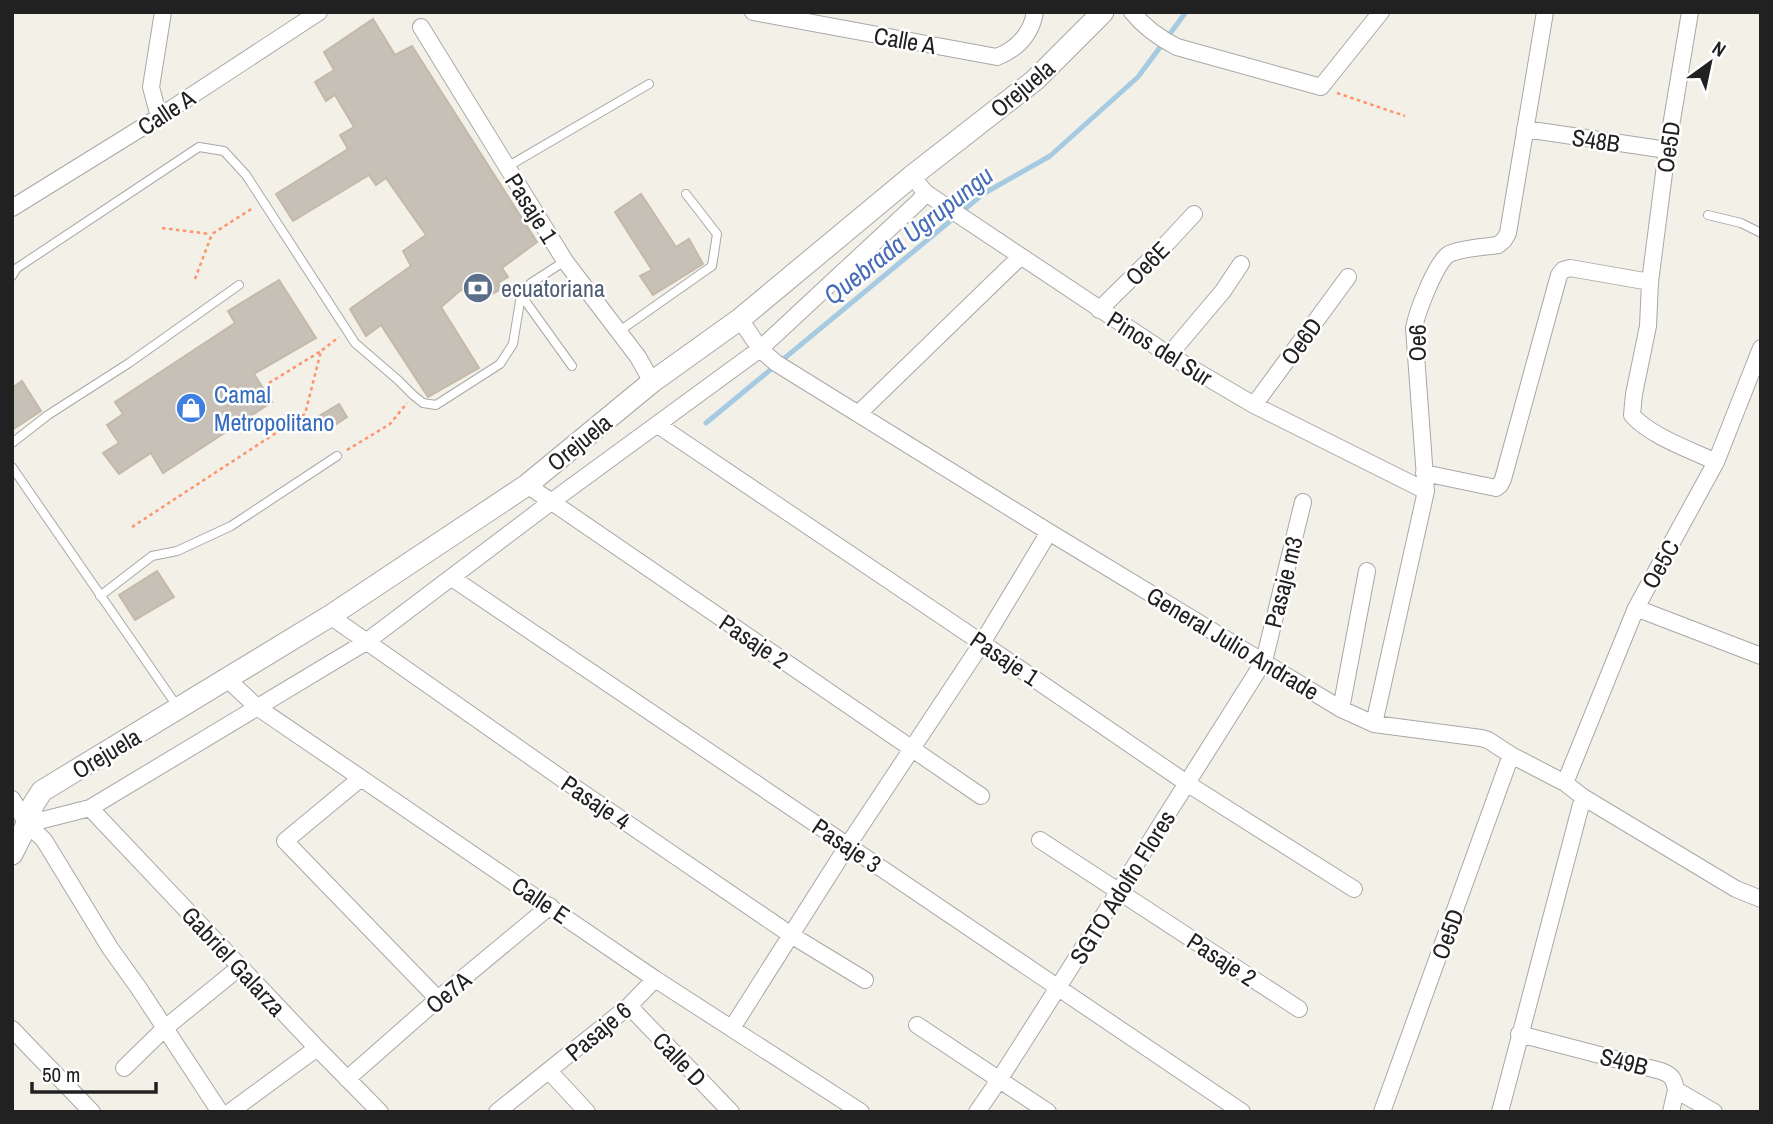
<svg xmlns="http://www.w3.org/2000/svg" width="1773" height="1124" viewBox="0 0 1773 1124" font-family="'Archivo Narrow',sans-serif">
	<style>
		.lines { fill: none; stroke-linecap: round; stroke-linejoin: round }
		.stream { stroke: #a5cae1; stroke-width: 5 }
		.building { fill: #c7c0b6; stroke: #c4b9a8; stroke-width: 2 }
		.service-casing { stroke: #a8a8a8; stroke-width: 10 }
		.minor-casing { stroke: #a8a8a8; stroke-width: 18 }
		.tertiary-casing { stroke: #a8a8a8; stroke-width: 23 }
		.path { stroke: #ff936b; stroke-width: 2.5; stroke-dasharray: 3.5 3.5; stroke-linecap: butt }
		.service { stroke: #fff; stroke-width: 8 }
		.minor { stroke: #fff; stroke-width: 16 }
		.tertiary { stroke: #fff; stroke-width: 21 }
		.labels { text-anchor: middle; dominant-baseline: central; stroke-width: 5; stroke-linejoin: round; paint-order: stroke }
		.street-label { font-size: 24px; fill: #212121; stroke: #fff }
		.service-label { font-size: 24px; fill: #4e5e75; stroke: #fff; text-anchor: start }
		.shop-label { font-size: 24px; fill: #366cbe; stroke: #fff; text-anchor: start }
		.water-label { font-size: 26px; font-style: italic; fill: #466cb7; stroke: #fff }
	</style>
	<rect width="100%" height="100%" fill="#f2f0e7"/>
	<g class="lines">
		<!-- stream -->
		<path class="stream" d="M 706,423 L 983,194 L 1050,156 L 1138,77 L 1186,12"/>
	</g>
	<!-- building -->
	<path class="building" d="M 373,19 L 395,55 L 412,46 L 537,242 L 502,268 L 508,277 L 498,283 L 501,289 L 485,298 L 480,292 L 468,299 L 462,289 L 441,307 L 479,368 L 428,397 L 381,325 L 366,336 L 350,309 L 411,266 L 403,251 L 426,235 L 386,178 L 376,185 L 369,175 L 293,221 L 276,194 L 348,149 L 340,135 L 354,127 L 335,95 L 326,101 L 315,82 L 334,70 L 324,52 Z
		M 641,194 L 676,247 L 689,239 L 703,264 L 653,295 L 640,276 L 652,270 L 615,212 Z
		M 279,280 L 316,338 L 254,374 L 272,402 L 163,473 L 151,453 L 119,474 L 103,453 L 119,443 L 107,425 L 123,414 L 115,402 L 235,323 L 228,311 Z
		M 22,381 L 41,411 L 12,430 L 12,388 Z
		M 339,404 L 347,417 L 329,429 L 319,416 Z
		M 157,571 L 174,597 L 135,620 L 119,595 Z"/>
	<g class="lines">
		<!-- service casing -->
		<g class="service-casing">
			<path id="service" d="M 507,167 L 649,84
				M 1708,215 L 1741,223 L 1761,233
				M 12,276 L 17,268 L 199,147 L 224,151 L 246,175 L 355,343 L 398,380 L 413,395 L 423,403 L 436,405 L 500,364 L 513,344 L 521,295 L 531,283 L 565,261
				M 521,295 L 572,366
				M 618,332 L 712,266 L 717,234 L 686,194
				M 12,443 L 48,415 L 129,363 L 239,285
				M 12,467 L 177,706
				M 100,596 L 152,556 L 177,551 L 231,526 L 337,456"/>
		</g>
		<!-- minor casing -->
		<g class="minor-casing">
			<path id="minor" d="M 753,12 L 997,57 C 1017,49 1031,35 1035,12
				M 1132,12 C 1145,28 1159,38 1177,47 L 1321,87 L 1381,12
				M 1690,12 L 1667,150 L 1650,282 L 1648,326 L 1634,394 L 1632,415 C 1650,436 1691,450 1716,462
				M 421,27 L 565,261 L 638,357 L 652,382
				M 159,117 L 151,87 L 163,12
				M 1525,129 L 1667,150
				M 920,186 L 926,193 L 1169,355 L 1254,405 L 1426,491
				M 12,208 L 159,117 L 319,12
				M 1099,310 L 1169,241 L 1194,214
				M 740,319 L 760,349 L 776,363 L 1049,532 L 1341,709 L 1374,724 L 1481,738 L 1488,740 L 1511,755 L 1565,783 L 1583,797 L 1736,889 L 1761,899
				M 1169,355 L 1223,291 L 1241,264
				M 1254,405 L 1348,277
				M 858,414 L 1020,257
				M 658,425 L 982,643 L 1188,784 L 1354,889
				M 1424,473 L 1496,488 L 1500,485 L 1503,479 L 1559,275 L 1563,270 L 1570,268 L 1650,282
				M 527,485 L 981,796
				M 452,578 L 1242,1112
				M 1636,608 L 1761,656
				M 330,616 L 561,778 L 791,935 L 865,980
				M 227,679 L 257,707 L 655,979 L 861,1112
				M 1341,709 L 1367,571
				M 1374,724 L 1426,491 L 1414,328 C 1417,312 1436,262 1449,254 C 1461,248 1485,247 1498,245 L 1504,240 L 1508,233 L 1545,12
				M 361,778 L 285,841 L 438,999
				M 1565,783 L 1636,608 L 1716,462 L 1761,348
				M 12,799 L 27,824 L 44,840 L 110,948 L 138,987 L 220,1112
				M 90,808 L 317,1048 L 380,1112
				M 27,824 L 90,808 L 366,642 L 551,502 L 760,349 L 918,202 L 926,193
				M 1040,840 L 1299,1009
				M 629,1006 L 731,1112
				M 917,1025 L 1048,1112
				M 732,1028 L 848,845 L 982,643 L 1049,532
				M 12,1029 L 92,1112
				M 1519,1034 L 1661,1071 C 1672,1075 1674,1079 1676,1090 L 1714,1112
				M 124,1068 L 165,1028 L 240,967
				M 549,1071 L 587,1112
				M 347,1079 L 438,999 L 550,906
				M 230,1112 L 317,1048
				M 497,1112 L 629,1006 L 655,979
				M 977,1112 L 999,1080 L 1057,989 L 1264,661 L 1303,502
				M 1382,1112 L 1511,755
				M 1500,1112 L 1583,797
				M 1671,1112 L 1676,1090"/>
		</g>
		<!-- tertiary casing -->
		<g class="tertiary-casing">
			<path id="tertiary" d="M 12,854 L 27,824 L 33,805 L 42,791 L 330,616 L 527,485 L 652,382 L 740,319 L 912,176 L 1035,80 L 1103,12"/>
		</g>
		<!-- path -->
		<path class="path" d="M 1337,93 L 1405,116
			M 162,228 L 210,234
			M 195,279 L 212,234 L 253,208
			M 269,383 L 321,351
			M 347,450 L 390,424 L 407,403
			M 132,527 L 305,414 L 321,351 L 339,337"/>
		<!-- service -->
		<use href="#service" class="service"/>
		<!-- minor -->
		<use href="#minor" class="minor"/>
		<!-- tertiary -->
		<use href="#tertiary" class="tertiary"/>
	</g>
	<!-- icons -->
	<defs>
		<g id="bank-disc" transform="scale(1.575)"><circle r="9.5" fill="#5c6f8a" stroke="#fff"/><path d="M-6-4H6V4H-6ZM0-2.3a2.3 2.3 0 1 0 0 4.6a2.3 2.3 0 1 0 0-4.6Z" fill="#fff"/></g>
		<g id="shop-disc" transform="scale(1.575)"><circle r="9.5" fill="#3f7fe0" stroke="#fff"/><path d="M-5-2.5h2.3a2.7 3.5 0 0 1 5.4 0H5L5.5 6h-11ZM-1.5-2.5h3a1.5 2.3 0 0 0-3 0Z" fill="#fff"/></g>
	</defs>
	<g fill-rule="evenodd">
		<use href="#bank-disc" x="478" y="288"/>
		<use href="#shop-disc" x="191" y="408"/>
	</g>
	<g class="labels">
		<!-- street labels -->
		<g class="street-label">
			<text transform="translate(905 40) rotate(10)">Calle A</text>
			<text transform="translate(1022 88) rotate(-40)">Orejuela</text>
			<text transform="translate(166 112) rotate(-33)">Calle A</text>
			<text transform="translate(1596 140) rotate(8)">S48B</text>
			<text transform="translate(1668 147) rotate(-82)">Oe5D</text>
			<text transform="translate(532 208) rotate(58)">Pasaje 1</text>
			<text transform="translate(1147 263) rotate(-45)">Oe6E</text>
			<text transform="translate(1301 341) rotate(-54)">Oe6D</text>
			<text transform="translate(1417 343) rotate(-90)">Oe6</text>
			<text transform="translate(1160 348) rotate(32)">Pinos del Sur</text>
			<text transform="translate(579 442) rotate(-39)">Orejuela</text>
			<text transform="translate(1660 564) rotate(-61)">Oe5C</text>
			<text transform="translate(1283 582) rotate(-76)">Pasaje m3</text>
			<text transform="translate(754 641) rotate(34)">Pasaje 2</text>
			<text transform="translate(1233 643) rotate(31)">General Julio Andrade</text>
			<text transform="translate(1005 658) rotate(34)">Pasaje 1</text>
			<text transform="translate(106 753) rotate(-31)">Orejuela</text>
			<text transform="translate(596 802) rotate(34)">Pasaje 4</text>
			<text transform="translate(847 845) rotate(34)">Pasaje 3</text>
			<text transform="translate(1122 887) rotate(-58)">SGTO Adolfo Flores</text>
			<text transform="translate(541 900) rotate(34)">Calle E</text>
			<text transform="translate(1447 934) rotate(-70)">Oe5D</text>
			<text transform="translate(1222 959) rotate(33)">Pasaje 2</text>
			<text transform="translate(234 961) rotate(47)">Gabriel Galarza</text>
			<text transform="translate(448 992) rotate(-40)">Oe7A</text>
			<text transform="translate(598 1031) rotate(-40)">Pasaje 6</text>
			<text transform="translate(680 1059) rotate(46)">Calle D</text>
			<text transform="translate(1624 1061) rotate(14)">S49B</text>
		</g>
		<!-- service labels -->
		<g class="service-label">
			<text x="501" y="288">ecuatoriana</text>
		</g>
		<!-- shop labels -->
		<g class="shop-label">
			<text x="214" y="394">Camal<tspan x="214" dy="28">Metropolitano</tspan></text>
		</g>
		<!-- water labels -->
		<g class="water-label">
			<text transform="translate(908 235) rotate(-38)">Quebrada Ugrupungu</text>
		</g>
	</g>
	<!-- border -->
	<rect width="1773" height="1124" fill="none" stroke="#212121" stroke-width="28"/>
	<!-- north arrow -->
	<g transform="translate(1710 63) rotate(33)" stroke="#ffffff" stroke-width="5" paint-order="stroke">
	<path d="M0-5L12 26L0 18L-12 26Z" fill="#212121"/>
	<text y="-10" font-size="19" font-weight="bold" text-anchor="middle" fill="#212121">N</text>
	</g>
	<!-- scale -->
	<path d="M32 1082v10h124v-10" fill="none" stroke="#212121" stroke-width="3.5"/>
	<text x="42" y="1082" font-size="21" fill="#212121" stroke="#ffffff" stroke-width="5" paint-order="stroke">50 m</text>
</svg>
